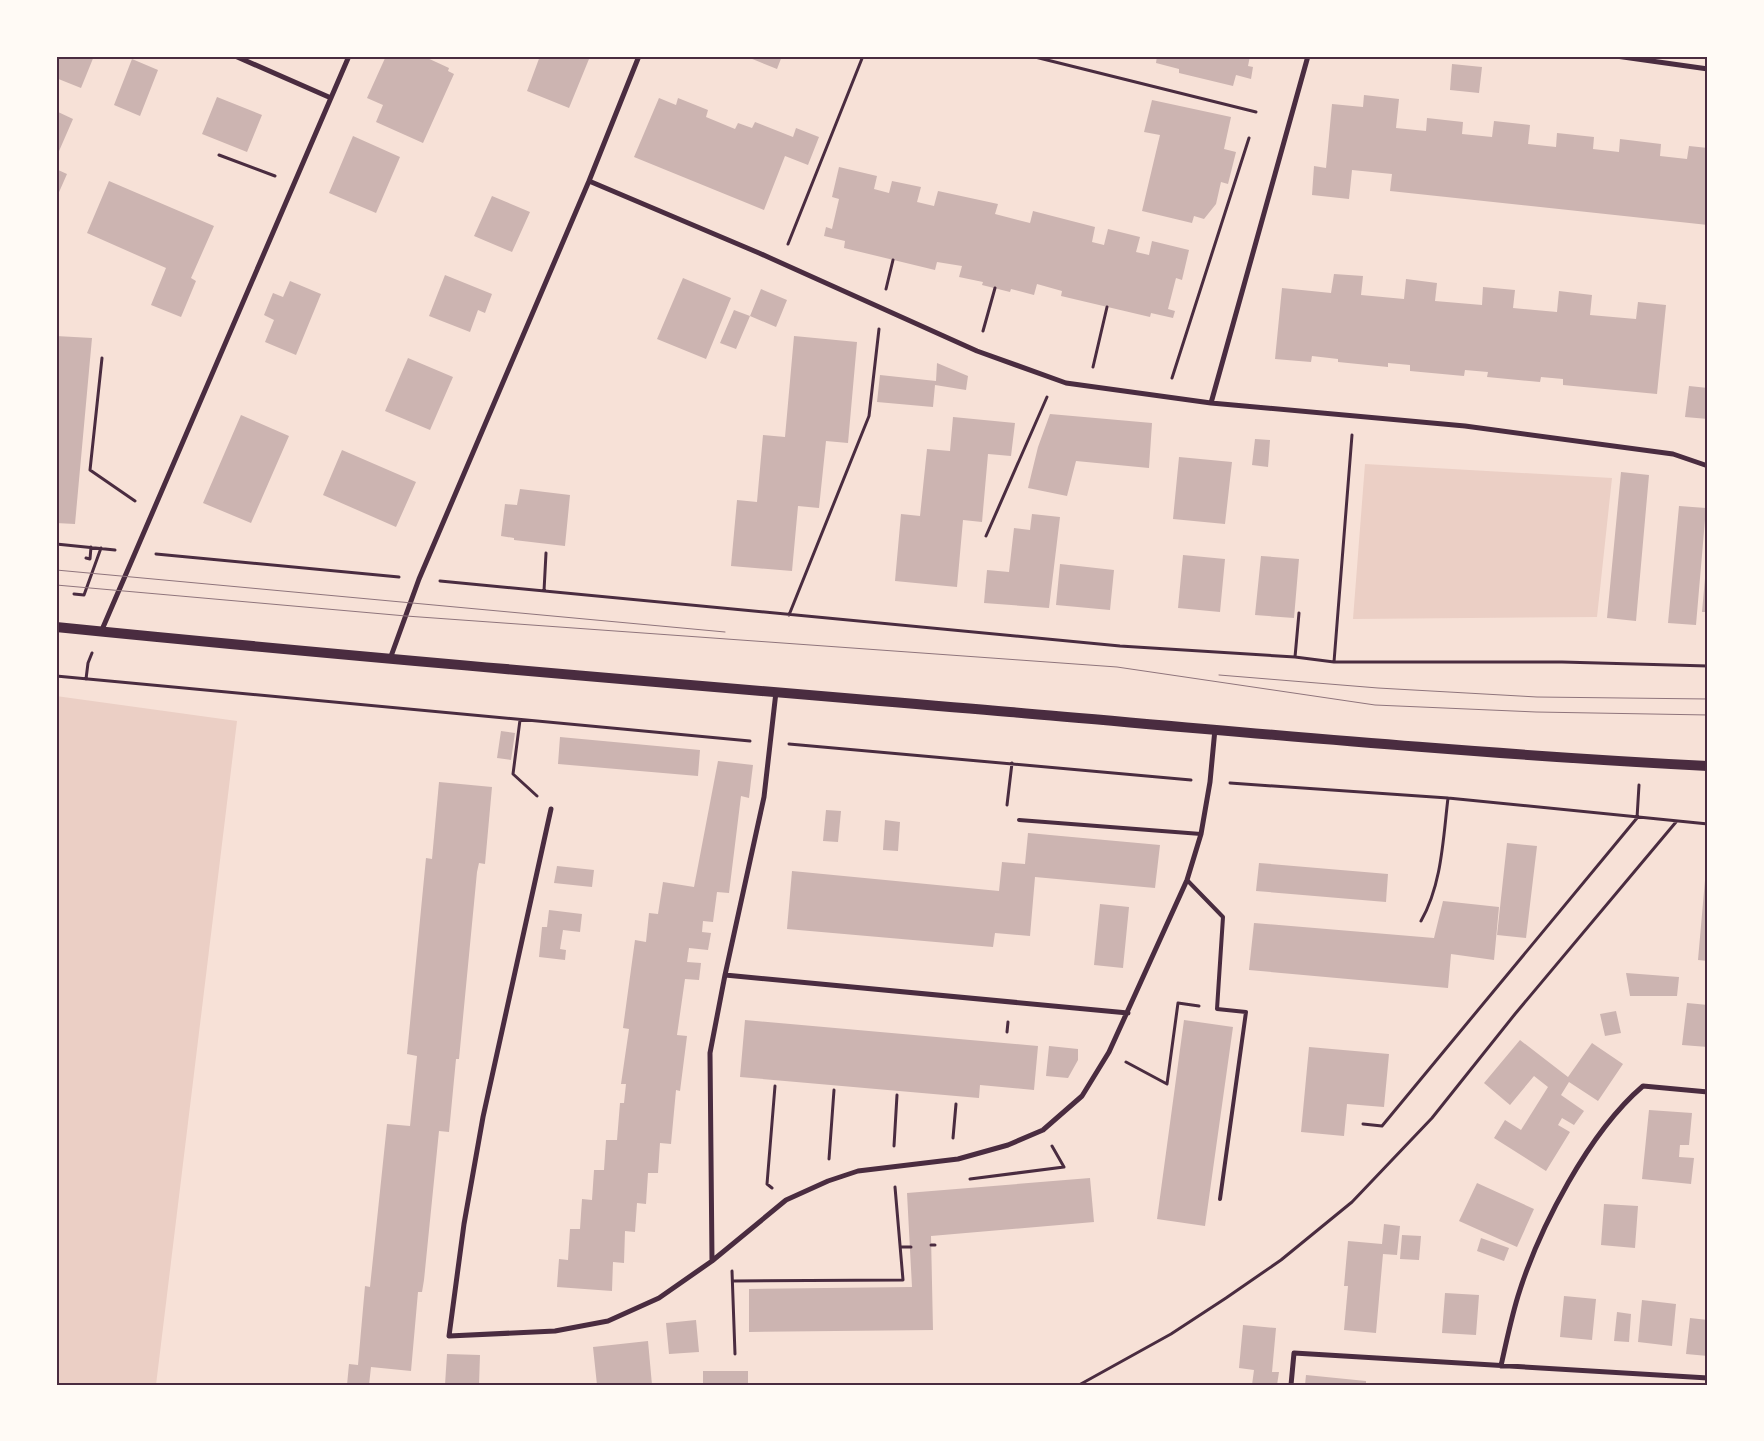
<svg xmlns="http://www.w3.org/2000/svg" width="1764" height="1441" viewBox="0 0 1764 1441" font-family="'Exo 2',sans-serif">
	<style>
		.green { fill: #ebcfc5 }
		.building { fill: #ccb4b1 }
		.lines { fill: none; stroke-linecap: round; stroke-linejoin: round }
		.path { stroke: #4a2c40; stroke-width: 3 }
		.service { stroke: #4a2c40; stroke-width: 4 }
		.minor { stroke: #4a2c40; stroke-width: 5 }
		.secondary { stroke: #4a2c40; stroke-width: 10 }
		.tram { stroke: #8f747c; stroke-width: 1 }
		.neatline { fill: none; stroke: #4a2c40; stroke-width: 2 }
	</style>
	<rect width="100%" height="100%" fill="#f7e1d7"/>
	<!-- green -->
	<path class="green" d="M 1365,464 L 1612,478 L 1597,617 L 1353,619 Z
		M 56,696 L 237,721 L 156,1385 L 56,1385 Z"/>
	<!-- building -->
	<path class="building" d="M 56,56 L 94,56 L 81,88 L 56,78 Z
		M 386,56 L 423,56 L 449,68 L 448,71 L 454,74 L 423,143 L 376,122 L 383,105 L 367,98 Z
		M 540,56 L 582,56 L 589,59 L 569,108 L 527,91 Z
		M 745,56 L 782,56 L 777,69 Z
		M 1157,56 L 1250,56 L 1248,66 L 1253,67 L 1251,79 L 1236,75 L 1233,86 L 1179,73 L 1179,69 L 1156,63 Z
		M 132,59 L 158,70 L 140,116 L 114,105 Z
		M 1452,64 L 1482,67 L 1479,93 L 1450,90 Z
		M 1364,95 L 1399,99 L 1396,128 L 1426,131 L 1427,118 L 1463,122 L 1462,134 L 1492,137 L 1494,121 L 1530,125 L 1528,144 L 1556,147 L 1557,133 L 1594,137 L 1593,149 L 1619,152 L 1620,139 L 1661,144 L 1660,156 L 1687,159 L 1689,146 L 1708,148 L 1708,225 L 1390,191 L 1392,174 L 1352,170 L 1349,199 L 1312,195 L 1314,166 L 1326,168 L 1332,104 L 1363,107 Z
		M 217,97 L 262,115 L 247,152 L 202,134 Z
		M 659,98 L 676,105 L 678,98 L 708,110 L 706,117 L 735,129 L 738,123 L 752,128 L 755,122 L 793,137 L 796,128 L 819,137 L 808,165 L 785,156 L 764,210 L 634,157 Z
		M 1152,100 L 1231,117 L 1224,149 L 1236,152 L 1228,184 L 1221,182 L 1216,204 L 1204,219 L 1194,216 L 1192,223 L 1142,211 L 1160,135 L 1144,132 Z
		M 56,111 L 73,119 L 56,158 Z
		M 353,136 L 400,157 L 376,213 L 329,193 Z
		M 839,167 L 877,176 L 874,189 L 889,193 L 892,181 L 921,187 L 917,202 L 934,206 L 938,191 L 998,204 L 995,214 L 1030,223 L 1033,211 L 1095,227 L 1092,242 L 1104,245 L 1108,229 L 1140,237 L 1136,252 L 1149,255 L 1152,241 L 1189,250 L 1182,280 L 1176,278 L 1168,309 L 1175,311 L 1173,318 L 1151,313 L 1150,317 L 1061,296 L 1062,291 L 1037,284 L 1034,295 L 1011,289 L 1010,292 L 982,285 L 983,282 L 959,277 L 962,266 L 937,262 L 935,270 L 844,248 L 845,241 L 824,236 L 826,227 L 832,229 L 839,199 L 832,197 Z
		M 56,169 L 67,174 L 56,199 Z
		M 109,181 L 214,226 L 191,278 L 196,281 L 181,317 L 151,305 L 166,268 L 87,233 Z
		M 492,196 L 530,212 L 512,252 L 474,236 Z
		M 1334,274 L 1363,276 L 1361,295 L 1404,299 L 1406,279 L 1437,283 L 1435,301 L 1482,305 L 1483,287 L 1515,290 L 1513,308 L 1557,312 L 1559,291 L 1592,295 L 1590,315 L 1636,319 L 1638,302 L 1666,305 L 1657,394 L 1563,385 L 1563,379 L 1541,377 L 1540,382 L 1487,377 L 1488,372 L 1465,370 L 1464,376 L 1410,371 L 1410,365 L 1388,363 L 1388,367 L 1338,362 L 1338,359 L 1312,356 L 1311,362 L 1275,359 L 1282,288 L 1331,293 Z
		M 445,275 L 492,294 L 485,313 L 478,310 L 470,332 L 429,316 Z
		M 683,278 L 731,298 L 706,359 L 657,339 Z
		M 290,281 L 321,294 L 296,355 L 265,342 L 274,320 L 264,315 L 273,293 L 283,297 Z
		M 761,289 L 787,300 L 776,327 L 750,316 Z
		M 734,310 L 750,316 L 736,349 L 720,343 Z
		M 56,336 L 92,338 L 75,524 L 56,523 Z
		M 794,336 L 857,342 L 848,443 L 826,441 L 819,508 L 798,506 L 792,571 L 731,566 L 737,500 L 757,502 L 763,435 L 785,437 Z
		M 408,358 L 453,377 L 430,430 L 385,411 Z
		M 937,363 L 968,376 L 966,390 L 935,385 L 933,407 L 877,402 L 880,375 L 936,381 Z
		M 1689,386 L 1708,388 L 1708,419 L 1685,417 Z
		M 1050,414 L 1152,423 L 1149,468 L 1076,461 L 1067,496 L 1028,488 L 1038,447 Z
		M 241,415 L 289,436 L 251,523 L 203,503 Z
		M 953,417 L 1015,423 L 1011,456 L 988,454 L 982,522 L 963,520 L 957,587 L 895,581 L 901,514 L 920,516 L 927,449 L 950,451 Z
		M 1255,439 L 1270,440 L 1268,467 L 1252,465 Z
		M 342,450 L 416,482 L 396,527 L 323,495 Z
		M 1179,457 L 1232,462 L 1225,524 L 1173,519 Z
		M 1621,472 L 1649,475 L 1636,621 L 1607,618 Z
		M 520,489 L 570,495 L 565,546 L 514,540 L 514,538 L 501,536 L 505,504 L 517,505 Z
		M 1679,506 L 1706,508 L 1696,625 L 1668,623 Z
		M 1032,514 L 1060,517 L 1049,608 L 984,603 L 987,570 L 1009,572 L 1014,528 L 1030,530 Z
		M 1183,555 L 1225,559 L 1220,612 L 1178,608 Z
		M 1261,556 L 1299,559 L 1294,618 L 1255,615 Z
		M 1060,564 L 1114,570 L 1110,610 L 1056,605 Z
		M 1706,567 L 1708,567 L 1708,612 L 1702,612 Z
		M 501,731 L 515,733 L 511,760 L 497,758 Z
		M 560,737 L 700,750 L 698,776 L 558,764 Z
		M 718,761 L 753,765 L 751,781 L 749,798 L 741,796 L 729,893 L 717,892 L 713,922 L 703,921 L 702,932 L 711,933 L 708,950 L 689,948 L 687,962 L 701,963 L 699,980 L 685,979 L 677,1035 L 687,1036 L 680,1091 L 676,1090 L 671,1144 L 660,1143 L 658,1173 L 648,1173 L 646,1204 L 637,1203 L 635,1232 L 625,1231 L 624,1263 L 613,1262 L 612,1291 L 557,1287 L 559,1259 L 568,1260 L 570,1229 L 580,1229 L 582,1199 L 592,1200 L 594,1170 L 604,1170 L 606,1140 L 617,1140 L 620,1103 L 624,1103 L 626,1084 L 621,1084 L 629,1029 L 623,1028 L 635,940 L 646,942 L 649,913 L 658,914 L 663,882 L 694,887 Z
		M 439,782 L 492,787 L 485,864 L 479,863 L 477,872 L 459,1059 L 456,1059 L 449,1132 L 439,1131 L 424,1280 L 422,1292 L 418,1292 L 411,1371 L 371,1367 L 369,1385 L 347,1385 L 349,1364 L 358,1365 L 365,1286 L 370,1287 L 387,1124 L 410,1126 L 417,1056 L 407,1054 L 426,858 L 432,859 Z
		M 826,810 L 841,811 L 838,842 L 823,841 Z
		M 885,820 L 900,822 L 898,851 L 883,850 Z
		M 1028,833 L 1160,845 L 1155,888 L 1035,877 L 1030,936 L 995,933 L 993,947 L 787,929 L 792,871 L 999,891 L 1002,862 L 1025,864 Z
		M 1507,843 L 1537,846 L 1526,938 L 1497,935 Z
		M 1259,863 L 1388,874 L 1386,902 L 1256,891 Z
		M 557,866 L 594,870 L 592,887 L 554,883 Z
		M 1705,880 L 1708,880 L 1708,961 L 1698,960 Z
		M 1443,901 L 1499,907 L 1494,960 L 1451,954 L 1448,988 L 1249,970 L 1254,923 L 1434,938 Z
		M 1100,904 L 1129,907 L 1123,968 L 1094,965 Z
		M 549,910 L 582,914 L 580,932 L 563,930 L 560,949 L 566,950 L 565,960 L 539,957 L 542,927 L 547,927 Z
		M 1626,973 L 1679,977 L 1677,996 L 1630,996 Z
		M 1687,1003 L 1708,1005 L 1708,1047 L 1682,1045 Z
		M 1616,1011 L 1621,1033 L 1605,1036 L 1600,1014 Z
		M 745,1020 L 1038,1046 L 1034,1090 L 980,1085 L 979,1098 L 740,1077 Z
		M 1184,1020 L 1233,1027 L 1205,1226 L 1157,1219 Z
		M 1520,1040 L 1568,1077 L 1592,1043 L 1623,1064 L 1598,1101 L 1569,1082 L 1561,1095 L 1584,1111 L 1574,1125 L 1562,1118 L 1558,1125 L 1570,1132 L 1546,1171 L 1494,1138 L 1505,1120 L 1521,1130 L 1548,1087 L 1534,1076 L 1510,1105 L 1484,1083 Z
		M 1049,1046 L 1078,1049 L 1078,1060 L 1068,1078 L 1046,1076 Z
		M 1309,1047 L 1389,1054 L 1384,1107 L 1347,1104 L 1344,1136 L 1301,1132 Z
		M 1649,1110 L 1692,1113 L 1689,1145 L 1680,1145 L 1679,1157 L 1694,1158 L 1691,1184 L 1642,1179 Z
		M 1090,1178 L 1094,1222 L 931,1236 L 933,1330 L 749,1332 L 749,1289 L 912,1287 L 907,1193 Z
		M 1477,1183 L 1534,1209 L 1517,1247 L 1459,1221 Z
		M 1604,1204 L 1638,1206 L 1635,1248 L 1601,1245 Z
		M 1384,1224 L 1400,1226 L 1397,1255 L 1383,1254 L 1376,1333 L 1344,1330 L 1348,1286 L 1344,1286 L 1348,1241 L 1382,1244 Z
		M 1402,1235 L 1421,1236 L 1419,1260 L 1400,1259 Z
		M 1481,1238 L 1509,1248 L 1504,1261 L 1477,1251 Z
		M 1445,1293 L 1479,1295 L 1476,1335 L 1442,1333 Z
		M 1564,1296 L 1596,1299 L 1592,1340 L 1560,1337 Z
		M 1642,1300 L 1676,1304 L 1672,1346 L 1638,1342 Z
		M 1617,1312 L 1631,1314 L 1629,1342 L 1614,1341 Z
		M 1690,1318 L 1708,1320 L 1708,1356 L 1686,1354 Z
		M 696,1320 L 699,1352 L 669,1354 L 666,1323 Z
		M 1243,1325 L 1276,1328 L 1272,1372 L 1279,1372 L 1277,1385 L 1252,1385 L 1254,1370 L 1239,1368 Z
		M 648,1341 L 652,1385 L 597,1385 L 593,1347 Z
		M 447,1354 L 480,1355 L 479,1385 L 445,1385 Z
		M 703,1371 L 748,1371 L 748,1385 L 703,1385 Z
		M 1306,1375 L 1366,1381 L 1366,1385 L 1305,1385 Z"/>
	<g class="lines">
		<!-- path -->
		<path class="path" d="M 1031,56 L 1256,112
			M 219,155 L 275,176
			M 788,244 L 863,56
			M 886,289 L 893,260
			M 983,331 L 995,288
			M 102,358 L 90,470 L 135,501
			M 1093,367 L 1107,307
			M 1172,378 L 1249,138
			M 986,536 L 1047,397
			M 56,544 L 115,550
			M 156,554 L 399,577
			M 86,558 L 90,559 L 91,547
			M 440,581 L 1120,646 L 1295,657 L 1334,662 L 1562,662 L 1708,666
			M 544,591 L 546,553
			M 74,594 L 84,595 L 101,548
			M 789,615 L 869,416 L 879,329
			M 1295,657 L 1299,613
			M 1334,662 L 1352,435
			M 56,676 L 750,741
			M 86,679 L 88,663 L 92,653
			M 520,720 L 513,774 L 537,796
			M 789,744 L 1191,780
			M 1230,783 L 1448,798 L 1708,824
			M 1007,805 L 1012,763
			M 1421,921 C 1442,884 1443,839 1448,798
			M 1007,1032 L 1008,1022
			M 1126,1062 L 1167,1084 L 1178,1003 L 1199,1006
			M 1363,1124 L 1382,1126 L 1637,818 L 1639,785
			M 953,1138 L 956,1104
			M 894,1146 L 897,1095
			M 829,1159 L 834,1090
			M 970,1179 L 1064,1167 L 1052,1146
			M 772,1188 L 767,1184 L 775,1086
			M 931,1245 L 935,1245
			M 901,1247 L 911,1247
			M 732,1271 L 735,1354
			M 733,1281 L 903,1280 L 895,1187
			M 1079,1385 L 1171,1334 L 1226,1298 L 1281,1260 L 1352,1202 L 1432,1118 L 1515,1014 L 1676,822"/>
		<!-- service -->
		<path class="service" d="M 1019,820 L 1201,834
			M 1187,880 L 1223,917 L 1217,1009 L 1246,1012 L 1220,1199"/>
		<!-- minor -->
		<path class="minor" d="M 235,56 L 331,98
			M 1616,56 L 1708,69
			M 589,181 L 759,253 L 977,351 L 1066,383 L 1211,403 L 1465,426 L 1673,454 L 1708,466
			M 1211,403 L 1308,56
			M 101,632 L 349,56
			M 390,659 L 419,579 L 589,181 L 639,56
			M 551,809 L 483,1117 L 464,1224 L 449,1336 L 555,1331 L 608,1321 L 659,1298 L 712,1261 L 786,1200 L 828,1181 L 858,1171 L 958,1159 L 1008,1145 L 1043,1130 L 1082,1096 L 1109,1052 L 1187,880 L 1201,834 L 1210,782 L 1215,729
			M 725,975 L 764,797 L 776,692
			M 712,1261 L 710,1053 L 725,975 L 1128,1013
			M 1501,1366 C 1506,1343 1511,1319 1518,1296 C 1539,1228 1589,1132 1643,1086 L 1708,1092
			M 1291,1385 L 1294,1353 L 1708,1378"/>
		<!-- secondary -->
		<path class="secondary" d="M 56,627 C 374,659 692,685 1010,712 C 1243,732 1475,754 1708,766"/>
		<!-- tram -->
		<path class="tram" d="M 56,570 L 725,632
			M 56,585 L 406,616 L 1117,667 L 1375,705 L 1536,712 L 1708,715
			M 1219,675 L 1378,688 L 1537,697 L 1708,699"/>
	</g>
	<!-- border -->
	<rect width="1764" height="1441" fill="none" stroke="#fffaf5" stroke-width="115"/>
	<rect x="58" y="58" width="1648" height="1326" class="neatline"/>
</svg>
